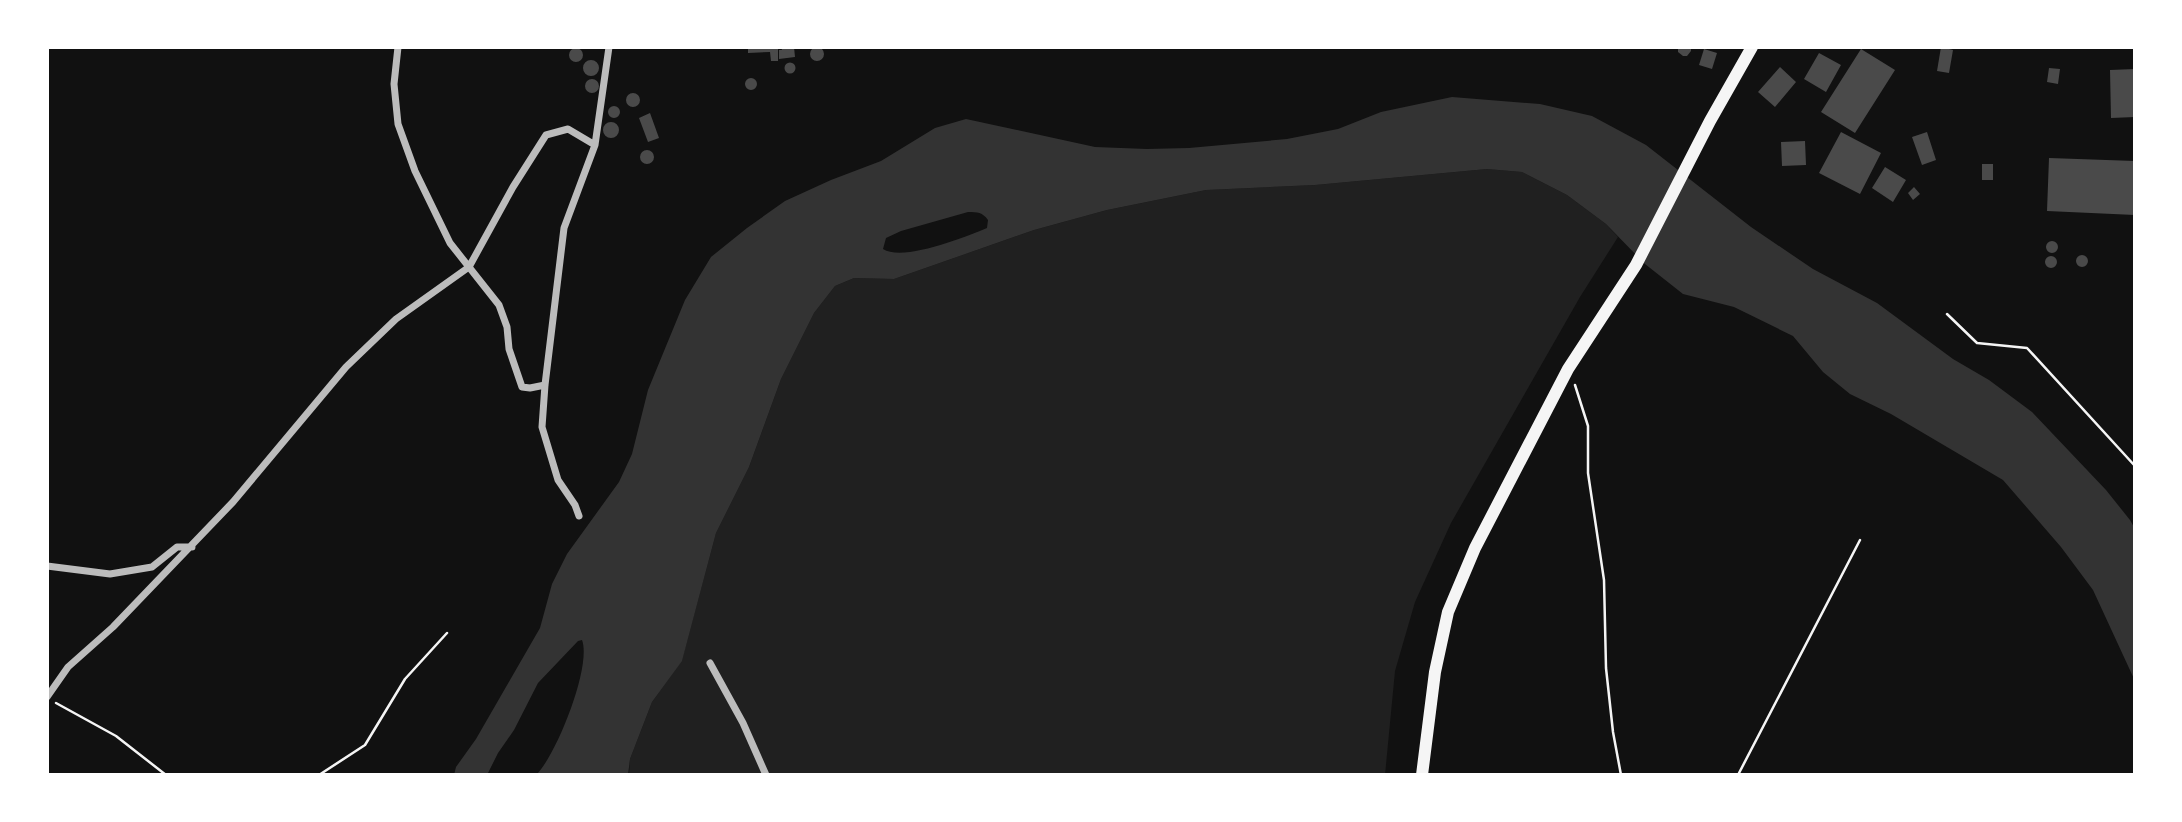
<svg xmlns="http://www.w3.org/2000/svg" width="2182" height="822" viewBox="0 0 2182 822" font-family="'Titillium Web',sans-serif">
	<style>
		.green { fill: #202020 }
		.water { fill: #333; fill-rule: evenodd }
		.building { fill: #4a4a4a }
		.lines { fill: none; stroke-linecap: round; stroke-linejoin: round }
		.path { stroke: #f5f5f5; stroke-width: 2.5 }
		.minor { stroke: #bcbcbc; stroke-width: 7 }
		.trunk { stroke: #f5f5f5; stroke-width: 12 }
	</style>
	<rect width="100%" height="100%" fill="#111"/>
	<!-- green -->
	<path class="green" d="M 1487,169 L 1522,172 L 1567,195 L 1606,224 L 1618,237 L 1580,297 L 1451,523 L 1415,602 L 1395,671 L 1385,775 L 629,775 L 630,759 L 652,702 L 682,660 L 716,533 L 749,467 L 781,379 L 814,313 L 835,286 L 854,278 L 894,279 L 1034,230 L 1107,210 L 1206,190 L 1315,185 Z"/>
	<!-- water -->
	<path class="water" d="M 1452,97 L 1540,104 L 1592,116 L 1646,145 L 1751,227 L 1813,269 L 1877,303 L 1953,359 L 1989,380 L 2032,412 L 2106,490 L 2130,520 L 2135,529 L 2135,681 L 2093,590 L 2061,547 L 2003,480 L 1891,414 L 1850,394 L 1823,372 L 1793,336 L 1734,307 L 1683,294 L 1645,264 L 1606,224 L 1567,195 L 1522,172 L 1487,169 L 1315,185 L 1206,190 L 1107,210 L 1034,230 L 894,279 L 854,278 L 835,286 L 814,313 L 781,379 L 749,467 L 716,533 L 682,661 L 652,702 L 630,759 L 628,775 L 536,775 C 556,756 592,666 582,640 L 578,641 L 538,683 L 514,730 L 498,753 L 487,775 L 454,775 L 456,767 L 476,739 L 540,628 L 552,584 L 567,554 L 619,482 L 632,454 L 648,390 L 685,300 L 711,257 L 747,228 L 785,201 L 831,180 L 881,161 L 935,128 L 966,119 L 1095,147 L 1147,149 L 1189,148 L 1287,139 L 1338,129 L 1381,112 ZM 968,212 C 978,212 982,212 988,220 L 987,228 C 965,237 903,262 883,249 L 886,238 L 901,231 Z"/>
	<!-- building -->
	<path class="building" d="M810 54a7 7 0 1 1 14 0a7 7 0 1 1-14 0Z
		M 748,47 L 778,47 L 778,61 L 771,61 L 770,52 L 748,53 Z
		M 781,47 L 794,47 L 795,57 L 779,59 L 779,50 L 782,50 Z
		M 1678,47 L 1691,47 L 1691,51 L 1687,56 L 1683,56 L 1678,52 Z
		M 1941,47 L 1953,50 L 1949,73 L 1937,71 Z
		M569 55a7 7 0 1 1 14 0a7 7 0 1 1-14 0Z
		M 1704,49 L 1717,53 L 1712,69 L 1699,65 Z
		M 1861,49 L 1895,70 L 1855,133 L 1821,112 Z
		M 1819,53 L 1841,65 L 1826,92 L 1804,79 Z
		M583 68a8 8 0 1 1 16 0a8 8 0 1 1-16 0Z
		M784.5 68a5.5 5.5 0 1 1 11 0a5.5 5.5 0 1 1-11 0Z
		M 1780,67 L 1796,82 L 1775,107 L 1758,92 Z
		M 2049,68 L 2060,69 L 2058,84 L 2047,82 Z
		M 2135,69 L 2135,117 L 2111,118 L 2110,70 Z
		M745 84a6 6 0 1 1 12 0a6 6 0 1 1-12 0Z
		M585 86a7 7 0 1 1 14 0a7 7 0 1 1-14 0Z
		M626 100a7 7 0 1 1 14 0a7 7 0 1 1-14 0Z
		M608 112a6 6 0 1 1 12 0a6 6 0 1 1-12 0Z
		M 650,113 L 659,138 L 648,142 L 639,118 Z
		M603 130a8 8 0 1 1 16 0a8 8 0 1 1-16 0Z
		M 1841,132 L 1881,153 L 1860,194 L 1819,173 Z
		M 1927,132 L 1936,160 L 1922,165 L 1912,137 Z
		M 1805,141 L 1806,165 L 1782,166 L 1781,142 Z
		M640 157a7 7 0 1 1 14 0a7 7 0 1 1-14 0Z
		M 2049,158 L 2135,161 L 2135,215 L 2047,211 Z
		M 1982,164 L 1993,164 L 1993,180 L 1982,180 Z
		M 1885,167 L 1906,180 L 1893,202 L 1872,188 Z
		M 1914,187 L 1920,194 L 1913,200 L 1908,193 Z
		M2046 247a6 6 0 1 1 12 0a6 6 0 1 1-12 0Z
		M2076 261a6 6 0 1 1 12 0a6 6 0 1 1-12 0Z
		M2045 262a6 6 0 1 1 12 0a6 6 0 1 1-12 0Z"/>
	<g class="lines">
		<!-- path -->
		<path class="path" d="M 1947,314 L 1977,343 L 2027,348 L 2135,466
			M 1575,385 L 1588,426 L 1588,473 L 1604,580 L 1606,668 L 1613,732 L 1621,775
			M 56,703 L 116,736 L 166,775
			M 319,775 L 365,745 L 405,679 L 447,633
			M 1738,775 L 1860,540"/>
		<!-- minor -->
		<path class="minor" d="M 398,47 L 394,84 L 398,124 L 415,171 L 450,243 L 499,305 L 507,327 L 509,349 L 522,387 L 530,388 L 545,385
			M 579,516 L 575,505 L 558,480 L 542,427 L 545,385 L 564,228 L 595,145
			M 47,566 L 110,574 L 152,567 L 177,547 L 192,547
			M 710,663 L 743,723 L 766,775
			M 47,697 L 68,667 L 113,627 L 233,502 L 346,367 L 396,319 L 469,267 L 513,187 L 546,135 L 568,129 L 595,145 L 609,47"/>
		<!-- trunk -->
		<path class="trunk" d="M 1422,775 L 1435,672 L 1448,612 L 1475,548 L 1568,369 L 1636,265 L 1710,121 L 1752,47"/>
	</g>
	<!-- border -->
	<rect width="2182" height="822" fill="none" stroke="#ffffff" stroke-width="98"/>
</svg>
